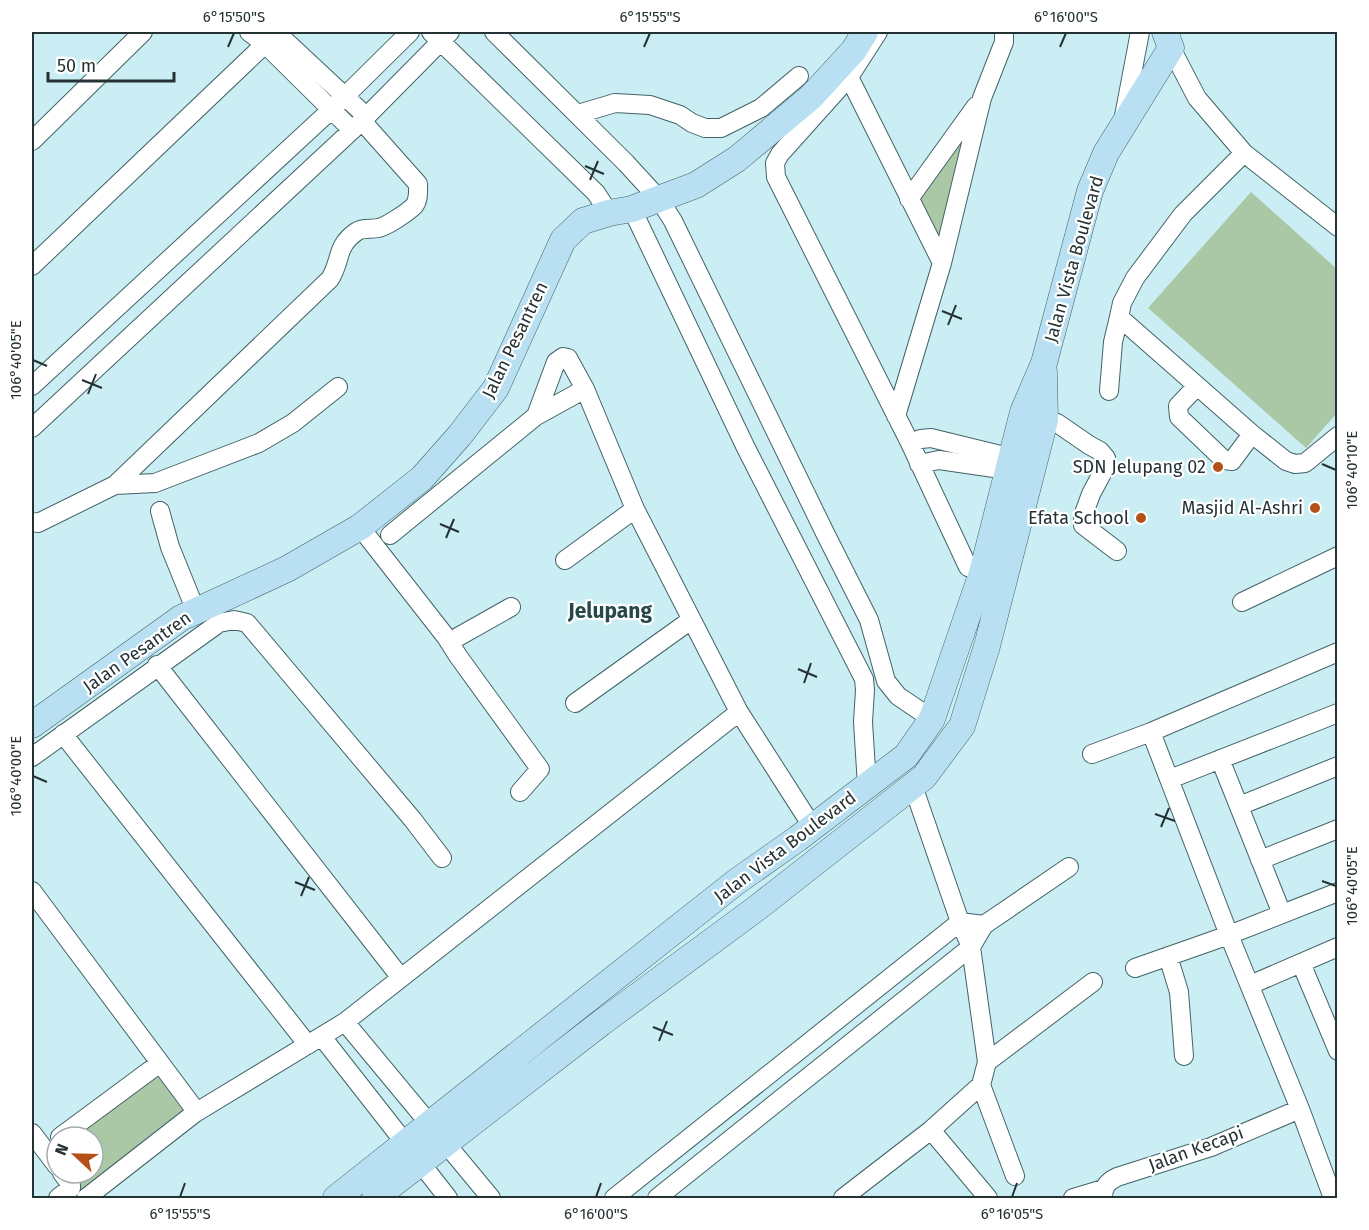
<svg xmlns="http://www.w3.org/2000/svg" width="1369" height="1230" viewBox="0 0 1369 1230" font-family="'Fira Sans',sans-serif">
	<style>
		.green { fill: #aac8a6 }
		.lines { fill: none; stroke-linecap: round; stroke-linejoin: round }
		.street-casing { stroke: #426367; stroke-width: 20 }
		.secondary-casing { stroke: #426367; stroke-width: 27 }
		.street { stroke: #fff; stroke-width: 18 }
		.secondary { stroke: #b8e0f2; stroke-width: 26 }
		.ticks { fill: none; stroke: #243234; stroke-width: 2 }
		.poi-dot { fill: #b45118; stroke: #fff; stroke-width: 2 }
		.labels { text-anchor: middle; dominant-baseline: central; stroke-width: 4.5; stroke-linejoin: round; paint-order: stroke }
		.street-label { font-size: 18px; fill: #243234; stroke: #fff }
		.poi-label { font-size: 18px; fill: #243234; stroke: #fff; text-anchor: end }
		.quarter-label { font-size: 21px; font-weight: bold; fill: #27474b; stroke: #fff }
		.neatline { fill: none; stroke: #243234; stroke-width: 2 }
		.ticks-label { font-size: 15px; text-anchor: middle; fill: #243234 }
	</style>
	<rect width="100%" height="100%" fill="#caeef3"/>
	<!-- green -->
	<path class="green" d="M 982,97 L 939,238 L 915,195 Z
		M 1251,192 L 1337,269 L 1337,413 L 1306,448 L 1148,308 Z
		M 160,1063 L 195,1113 L 82,1198 L 62,1173 L 93,1173 L 93,1137 L 60,1137 Z"/>
	<g class="lines">
		<!-- street casing -->
		<g class="street-casing">
			<path id="street" d="M 249,32 L 265,44 L 352,130
				M 276,32 L 367,117
				M 431,32 L 596,193 L 609,213
				M 494,32 L 626,163 L 659,199 L 673,221 L 826,535 L 869,620 L 886,681 L 898,696 L 932,719
				M 878,32 L 849,77 L 780,154 L 775,163 L 776,177 L 910,443 L 968,567
				M 1171,48 L 1197,98 L 1244,153 L 1338,227
				M 849,77 L 942,263
				M 578,114 L 615,103 L 650,105 L 680,115 L 692,123 L 705,128 L 721,128 L 761,108 L 799,76
				M 1124,116 L 1140,32
				M 32,141 L 143,32
				M 909,199 L 976,106
				M 632,209 L 746,448 L 864,679 L 865,690 L 863,722 L 867,786
				M 32,266 L 265,44
				M 1119,317 L 1122,303 L 1135,278 L 1183,214 L 1244,153
				M 32,386 L 332,109 L 410,32
				M 1109,391 L 1113,342 L 1119,317 L 1252,434 L 1232,461 L 1224,460 L 1179,417 L 1178,406 L 1197,386
				M 896,416 L 942,263 L 982,98 L 1004,42 L 1004,32
				M 1035,416 L 1057,423 L 1089,445 L 1100,451 L 1106,458 L 1107,464 L 1091,494 L 1083,516 L 1083,525 L 1117,551
				M 32,428 L 362,121 L 450,32
				M 1252,434 L 1286,461 L 1295,464 L 1305,463 L 1338,436
				M 910,443 L 921,439 L 931,438 L 1021,460
				M 919,464 L 939,460 L 1008,470
				M 115,485 L 155,483 L 259,443 L 293,423 L 338,387
				M 160,511 L 170,547 L 196,611
				M 32,522 L 38,523 L 115,485 L 330,279 C 342,260 335,247 356,232 C 363,227 371,230 378,228 C 386,227 408,212 414,206 C 419,200 418,191 418,184 L 362,121
				M 360,527 L 446,637 L 458,656 L 540,769 L 520,792
				M 390,535 L 536,416 L 585,389
				M 565,560 L 635,509
				M 1242,602 L 1338,556
				M 449,642 L 511,607
				M 157,665 L 401,978
				M 575,703 L 691,620
				M 739,712 L 812,826
				M 1151,732 L 1229,935 L 1300,1109 L 1333,1198
				M 63,734 L 308,1045
				M 1092,754 L 1151,732 L 1338,652
				M 32,757 L 219,623 L 234,620 L 247,623 L 413,820 L 442,858
				M 1220,759 L 1282,914
				M 1170,779 L 1338,713
				M 913,786 L 960,922 L 971,947 L 987,1062
				M 1239,806 L 1338,766
				M 1260,860 L 1338,829
				M 32,891 L 193,1107 L 195,1113 L 86,1198
				M 1168,956 L 1179,992 L 1184,1056
				M 1301,963 L 1338,1051
				M 1135,968 L 1229,935 L 1338,892
				M 1250,985 L 1338,947
				M 345,1022 L 491,1198
				M 322,1037 L 448,1198
				M 981,1085 L 1015,1176
				M 195,1113 L 345,1022 L 739,712 L 635,509 L 585,389 L 568,358 L 563,357 L 556,362 L 536,416
				M 931,1130 L 988,1198
				M 32,1133 L 57,1166
				M 60,1137 L 160,1063
				M 58,1198 L 71,1188 L 71,1185 L 62,1173
				M 614,1198 L 960,922 L 984,925
				M 657,1198 L 971,947 L 984,925 L 1069,867
				M 843,1198 L 931,1130 L 981,1085 L 987,1062 L 1093,982
				M 1073,1198 L 1103,1189
				M 1103,1198 C 1103,1187 1107,1182 1117,1177 L 1211,1147 L 1300,1109"/>
		</g>
		<!-- secondary casing -->
		<g class="secondary-casing">
			<path id="secondary" d="M 32,725 L 181,618 L 287,569 L 360,527 L 422,478 L 460,435 L 496,388 L 563,240 L 583,221 L 609,213 L 632,209 L 696,185 L 737,159 L 811,97 L 854,50 L 865,32
				M 336,1198 L 736,882 L 797,839 L 906,756 L 932,719 L 982,573 L 1023,412 L 1044,363 L 1090,191 L 1106,153 L 1171,48 L 1165,32
				M 375,1198 L 601,1023 L 757,908 L 924,777 L 962,726 L 987,646 L 1045,420 L 1044,372"/>
		</g>
		<!-- street -->
		<use href="#street" class="street"/>
		<!-- secondary -->
		<use href="#secondary" class="secondary"/>
	</g>
	<!-- ticks -->
	<path class="ticks" d="M 228,47 L 234,33M 644,47 L 650,33M 1060,47 L 1066,33M 585,166 L 604,174M 590,180 L 598,161M 942,311 L 962,319M 948,325 L 956,305M 33,360 L 47,366M 82,380 L 102,388M 88,394 L 96,374M 1322,464 L 1336,470M 440,524 L 459,532M 446,538 L 454,519M 798,669 L 817,677M 804,683 L 811,663M 33,776 L 47,782M 1155,814 L 1175,821M 1161,827 L 1169,808M 1322,881 L 1336,886M 295,882 L 315,890M 301,896 L 309,877M 653,1027 L 673,1035M 659,1041 L 667,1021M 180,1197 L 185,1183M 596,1197 L 601,1183M 1012,1197 L 1017,1183"/>
	<!-- markers -->
	<g class="poi-dot">
		<circle cx="1218" cy="467" r="6"/>
		<circle cx="1315" cy="508" r="6"/>
		<circle cx="1141" cy="518" r="6"/>
	</g>
	<g class="labels">
		<!-- street labels -->
		<g class="street-label">
			<text transform="translate(1074 259) rotate(-74)">Jalan Vista Boulevard</text>
			<text transform="translate(515 340) rotate(-64)">Jalan Pesantren</text>
			<text transform="translate(137 652) rotate(-35)">Jalan Pesantren</text>
			<text transform="translate(785 847) rotate(-37)">Jalan Vista Boulevard</text>
			<text transform="translate(1196 1149) rotate(-20)">Jalan Kecapi</text>
		</g>
		<!-- poi labels -->
		<g class="poi-label">
			<text x="1206" y="467">SDN Jelupang 02</text>
			<text x="1303" y="508">Masjid Al-Ashri</text>
			<text x="1129" y="518">Efata School</text>
		</g>
		<!-- quarter labels -->
		<g class="quarter-label">
			<text x="610" y="611">Jelupang</text>
		</g>
	</g>
	<!-- border -->
	<rect width="1369" height="1230" fill="none" stroke="#ffffff" stroke-width="66"/>
	<!-- north arrow -->
	<g transform="translate(75 1155) rotate(292)"><circle r="28" fill="#ffffff" stroke="#a7adae" stroke-width="1.5"/>
	<path d="M0-4.5L10 22L0 15L-10 22Z" fill="#b45118"/>
	<text y="-9" font-size="16" font-weight="bold" text-anchor="middle" fill="#243234">N</text>
	</g>
	<!-- scale -->
	<path d="M48 72v9h126v-9" fill="none" stroke="#243234" stroke-width="3"/>
	<text x="57" y="72" font-size="18" fill="#243234" stroke="#ffffff" stroke-width="4.5" paint-order="stroke">50 m</text>
	<rect x="33" y="33" width="1303" height="1164" class="neatline"/>
	<g class="ticks-label">
		<text x="234" y="22">6°15'50"S</text>
		<text x="650" y="22">6°15'55"S</text>
		<text x="1066" y="22">6°16'00"S</text>
		<text transform="translate(16 360) rotate(-90)" y="5">106°40'05"E</text>
		<text transform="translate(1352 470) rotate(-90)" y="5">106°40'10"E</text>
		<text transform="translate(16 776) rotate(-90)" y="5">106°40'00"E</text>
		<text transform="translate(1352 886) rotate(-90)" y="5">106°40'05"E</text>
		<text x="180" y="1219">6°15'55"S</text>
		<text x="596" y="1219">6°16'00"S</text>
		<text x="1012" y="1219">6°16'05"S</text>
	</g>
</svg>
